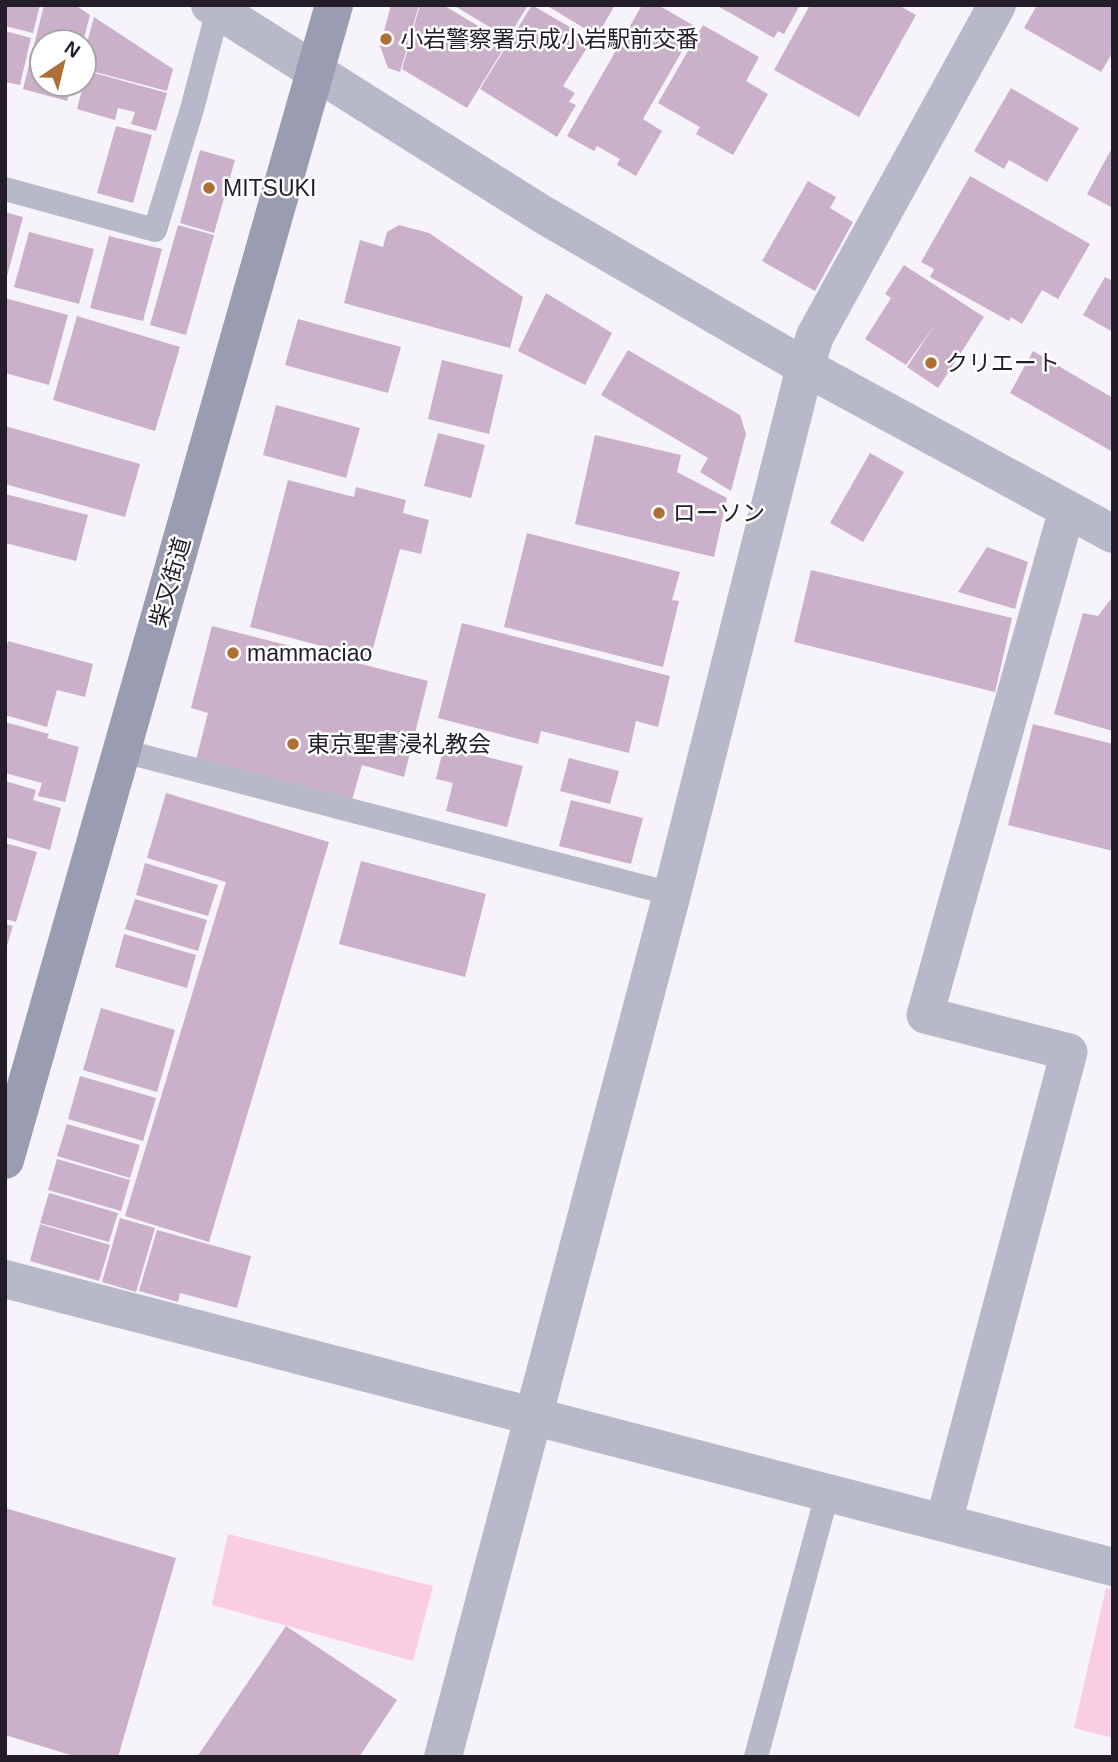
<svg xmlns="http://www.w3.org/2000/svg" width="1118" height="1762" viewBox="0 0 1118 1762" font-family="Helvetica,'Noto Sans JP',sans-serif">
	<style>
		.green { fill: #fbcde0 }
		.building { fill: #cbb0c9 }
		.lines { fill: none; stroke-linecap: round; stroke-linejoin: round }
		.service { stroke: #b8b9c8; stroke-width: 24 }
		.pedestrian { stroke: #b8b9c8; stroke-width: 37 }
		.minor { stroke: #b8b9c8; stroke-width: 38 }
		.tertiary { stroke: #b8b9c8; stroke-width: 38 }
		.secondary { stroke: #9a9cb1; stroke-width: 38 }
		.poi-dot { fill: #ae6f36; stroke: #fff; stroke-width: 2.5 }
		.labels { text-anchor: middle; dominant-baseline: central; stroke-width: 5; stroke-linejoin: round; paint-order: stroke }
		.poi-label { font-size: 23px; fill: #231d29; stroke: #fff; text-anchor: start }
		.street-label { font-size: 23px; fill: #231d29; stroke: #fff }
	</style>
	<rect width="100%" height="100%" fill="#f6f3fa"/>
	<!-- green -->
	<path class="green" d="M 228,1534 L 433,1586 L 413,1661 L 212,1605 Z
		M 1106,1588 L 1113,1590 L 1113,1738 L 1074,1728 Z"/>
	<!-- building -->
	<path class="building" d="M 5,5 L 40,5 L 33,33 L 5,26 Z
		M 44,5 L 75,5 L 90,15 L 83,42 L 42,42 L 42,84 L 72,84 L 67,101 L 23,89 Z
		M 391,5 L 419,5 L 400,72 L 388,68 L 380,46 Z
		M 420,5 L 443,5 L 507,43 L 467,108 L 402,69 Z
		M 453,5 L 528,5 L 508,38 Z
		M 532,5 L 592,40 L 563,86 L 575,93 L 569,102 L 576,105 L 557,137 L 480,89 Z
		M 546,5 L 615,5 L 597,36 Z
		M 642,5 L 658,5 L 696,27 L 643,119 L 662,131 L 636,176 L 617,165 L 620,159 L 597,146 L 594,151 L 567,136 Z
		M 716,5 L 800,5 L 784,34 L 778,31 L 774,38 Z
		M 810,5 L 898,5 L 916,15 L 859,117 L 774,70 Z
		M 1037,5 L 1113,5 L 1113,52 L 1101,72 L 1024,28 Z
		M 94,17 L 173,69 L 167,91 L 84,69 L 84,54 Z
		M 703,25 L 759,57 L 746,81 L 768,94 L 733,155 L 696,134 L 700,127 L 658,103 Z
		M 5,31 L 31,38 L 20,85 L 5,82 Z
		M 87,71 L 167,93 L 156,131 L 131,124 L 135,112 L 118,108 L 115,120 L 77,109 Z
		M 1011,88 L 1079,128 L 1047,182 L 1009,160 L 1004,169 L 974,151 Z
		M 116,126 L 152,135 L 133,203 L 97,193 Z
		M 1113,146 L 1113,208 L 1087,194 Z
		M 200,150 L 235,160 L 214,233 L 180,223 Z
		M 970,176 L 1090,244 L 1058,299 L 1042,290 L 1022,324 L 1011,317 L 1009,321 L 930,277 L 934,269 L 921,262 Z
		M 808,181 L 836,197 L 830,208 L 853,222 L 815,291 L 762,261 Z
		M 5,212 L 23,217 L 6,280 L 5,280 Z
		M 178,225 L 214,235 L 186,335 L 150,325 Z
		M 399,225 L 429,233 L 523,297 L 510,348 L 344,303 L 360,240 L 383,247 L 387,232 Z
		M 29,232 L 94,249 L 79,304 L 14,287 Z
		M 109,236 L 162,249 L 143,321 L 90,308 Z
		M 904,265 L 984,317 L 938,388 L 907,367 L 934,326 L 906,365 L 865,339 L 891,298 L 885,294 Z
		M 1105,277 L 1113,281 L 1113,332 L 1083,315 Z
		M 546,293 L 612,333 L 585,385 L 518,351 Z
		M 5,298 L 68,315 L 49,385 L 5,373 Z
		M 77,316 L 180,347 L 155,431 L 53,400 Z
		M 298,319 L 401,347 L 388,393 L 285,365 Z
		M 628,350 L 740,415 L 746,434 L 731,491 L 700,472 L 708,458 L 601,395 Z
		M 1033,351 L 1113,398 L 1113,452 L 1010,393 Z
		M 442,360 L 503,375 L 489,434 L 428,419 Z
		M 276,405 L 360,428 L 346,478 L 263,455 Z
		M 5,426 L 140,464 L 125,517 L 5,484 Z
		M 438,433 L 485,445 L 471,498 L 424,486 Z
		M 595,435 L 681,455 L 677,472 L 727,498 L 714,557 L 575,524 Z
		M 870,453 L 904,472 L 863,542 L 830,523 Z
		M 288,480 L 354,497 L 356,487 L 406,500 L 403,513 L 429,520 L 421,554 L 400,549 L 370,659 L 250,627 Z
		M 5,494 L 88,515 L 76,561 L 5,543 Z
		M 527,533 L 680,572 L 672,600 L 679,601 L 663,667 L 504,627 Z
		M 987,547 L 1028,562 L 1015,609 L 958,592 Z
		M 811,570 L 1012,618 L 995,692 L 794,642 Z
		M 1113,596 L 1113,731 L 1054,714 L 1083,613 L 1098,616 Z
		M 462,623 L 670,676 L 658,727 L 636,721 L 629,753 L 541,731 L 538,744 L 438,718 Z
		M 212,626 L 428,681 L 404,777 L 362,765 L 352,800 L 196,760 L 208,713 L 191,708 Z
		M 8,641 L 93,664 L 85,697 L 57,690 L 47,727 L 5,715 L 5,652 Z
		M 5,722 L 49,734 L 47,738 L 79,747 L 65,802 L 38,796 L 42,783 L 5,773 Z
		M 1033,724 L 1113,744 L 1113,851 L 1008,825 Z
		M 444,746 L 523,766 L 507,827 L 446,811 L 453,783 L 436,779 Z
		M 569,758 L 619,771 L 610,804 L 560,791 Z
		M 5,781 L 36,790 L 33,800 L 61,808 L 50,850 L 5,837 Z
		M 166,793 L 329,842 L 209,1242 L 125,1216 L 226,882 L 147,858 Z
		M 571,800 L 643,818 L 631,864 L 559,846 Z
		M 5,843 L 37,852 L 16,922 L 5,919 Z
		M 361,861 L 486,894 L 465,977 L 339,944 Z
		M 145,863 L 218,885 L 208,916 L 136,895 Z
		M 135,899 L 207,920 L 198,951 L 125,929 Z
		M 5,924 L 13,926 L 6,949 L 5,949 Z
		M 124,934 L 196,955 L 187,988 L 115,967 Z
		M 101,1008 L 175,1030 L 157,1092 L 83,1070 Z
		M 80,1076 L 156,1098 L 143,1141 L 68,1119 Z
		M 67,1124 L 140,1145 L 130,1178 L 57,1156 Z
		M 57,1159 L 130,1180 L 121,1211 L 48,1190 Z
		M 49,1193 L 118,1213 L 109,1242 L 40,1223 Z
		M 120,1218 L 155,1228 L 136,1292 L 102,1282 Z
		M 40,1224 L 110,1245 L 99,1281 L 30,1261 Z
		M 157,1230 L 251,1256 L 237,1308 L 180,1293 L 178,1302 L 139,1291 Z
		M 5,1508 L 176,1558 L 118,1757 L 77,1757 L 5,1735 Z
		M 286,1626 L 397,1700 L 359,1757 L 197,1757 Z"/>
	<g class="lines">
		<!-- service -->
		<path class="service" d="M 5,189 L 155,230 L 192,109 L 218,10
			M 123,751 L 672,894
			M 756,1757 L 828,1491"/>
		<!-- pedestrian -->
		<path class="pedestrian" d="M 944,1521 L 1069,1052 L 925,1015 L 1067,510"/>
		<!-- minor -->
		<path class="minor" d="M 805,367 L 815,336 L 997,5
			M 5,1279 L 1113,1567"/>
		<!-- tertiary -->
		<path class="tertiary" d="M 210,5 L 542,214 L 805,367 L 1113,534
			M 443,1757 L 672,894 L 805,367"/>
		<!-- secondary -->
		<path class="secondary" d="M 5,1160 L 334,5"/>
	</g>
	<!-- markers -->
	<g class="poi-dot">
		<circle cx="386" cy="39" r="7"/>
		<circle cx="209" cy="188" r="7"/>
		<circle cx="931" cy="363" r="7"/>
		<circle cx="659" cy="513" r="7"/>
		<circle cx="233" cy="653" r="7"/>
		<circle cx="293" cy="744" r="7"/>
	</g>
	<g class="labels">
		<!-- poi labels -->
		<g class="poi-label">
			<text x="400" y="39">小岩警察署京成小岩駅前交番</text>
			<text x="223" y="188">MITSUKI</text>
			<text x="945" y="363">クリエート</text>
			<text x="673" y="513">ローソン</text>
			<text x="247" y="653">mammaciao</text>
			<text x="307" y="744">東京聖書浸礼教会</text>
		</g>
		<!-- street labels -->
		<g class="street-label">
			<text transform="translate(170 582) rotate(-74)">柴又街道</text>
		</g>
	</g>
	<!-- border -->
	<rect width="1118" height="1762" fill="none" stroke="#231d29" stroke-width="14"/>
	<!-- north arrow -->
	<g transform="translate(63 63) rotate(35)"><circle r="33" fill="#ffffff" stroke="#a7a5a9" stroke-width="2"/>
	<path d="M0-5L12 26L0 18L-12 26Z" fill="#ae6f36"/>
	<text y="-10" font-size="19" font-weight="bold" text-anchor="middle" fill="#231d29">N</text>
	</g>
</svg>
